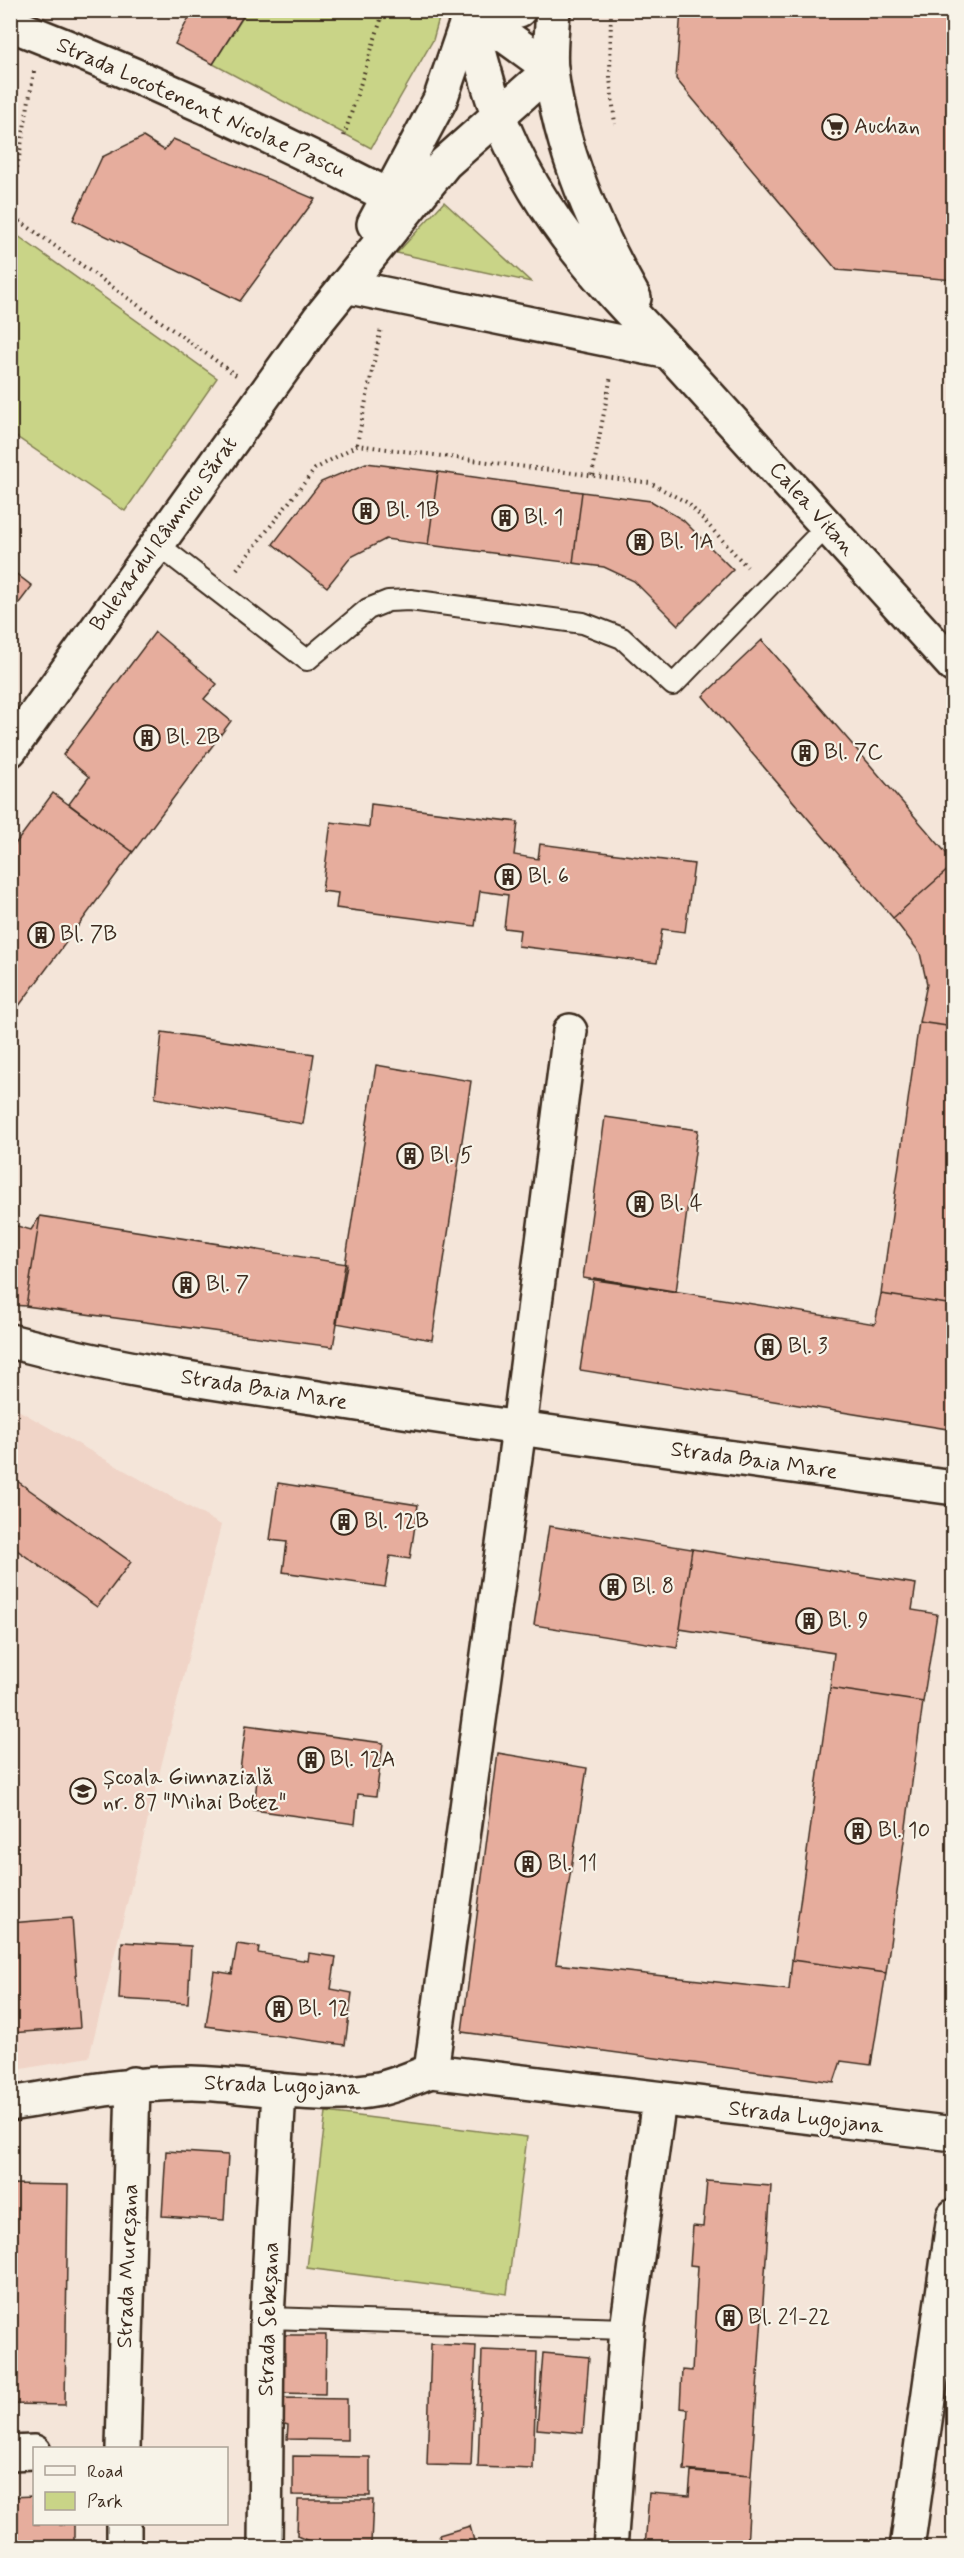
<svg xmlns="http://www.w3.org/2000/svg" width="964" height="2558" viewBox="0 0 964 2558" font-family="Mynerve,sans-serif">
	<style>
		.built { fill: #f0d4c7 }
		.green { fill: #c9d487; stroke: #827f52; stroke-width: 1.5 }
		.building { fill: #e6ad9d; stroke: #3b2a1e; stroke-width: 1.5 }
		.lines { fill: none; stroke-linecap: round; stroke-linejoin: round }
		.service-casing { stroke: #3b2a1e; stroke-width: 24 }
		.minor-casing { stroke: #3b2a1e; stroke-width: 38 }
		.tertiary-casing { stroke: #3b2a1e; stroke-width: 38 }
		.secondary-casing { stroke: #3b2a1e; stroke-width: 38 }
		.path { stroke: #3b2a1e; stroke-width: 4; stroke-dasharray: 1.5 4.5; stroke-linecap: butt }
		.service { stroke: #f7f3e8; stroke-width: 20 }
		.minor { stroke: #f7f3e8; stroke-width: 33 }
		.tertiary { stroke: #f7f3e8; stroke-width: 33 }
		.secondary { stroke: #f7f3e8; stroke-width: 33 }
		.labels { text-anchor: middle; dominant-baseline: central; stroke-width: 4.5; stroke-linejoin: round; paint-order: stroke }
		.street-label { font-size: 22px; fill: #3b2a1e; stroke: #f7f3e8 }
		.poi-label { font-size: 22px; fill: #3b2a1e; stroke: #f7f3e8; text-anchor: start }
	</style>
	<rect width="100%" height="100%" fill="#f4e5d9"/>
	<filter id="ink" filterUnits="userSpaceOnUse"><feTurbulence type="fractalNoise" baseFrequency=".0167" numOctaves="2"/><feDisplacementMap in="SourceGraphic" scale="12" xChannelSelector="R" yChannelSelector="G"/><feConvolveMatrix kernelMatrix="1 2 1 2 8 2 1 2 1" color-interpolation-filters="sRGB"/></filter>
	<g filter="url(#ink)">
		<!-- built -->
		<path class="built" d="M 11,1406 L 221,1525 L 89,2057 L 11,2071 Z"/>
		<!-- green -->
		<path class="green" d="M 247,11 L 247,10 L 441,11 L 433,40 L 371,148 L 213,64 Z
			M 444,202 L 531,282 L 397,253 Z
			M 18,236 L 217,378 L 125,511 L 11,433 L 10,270 Z
			M 326,2112 L 527,2137 L 507,2294 L 307,2268 Z"/>
		<!-- building -->
		<path class="building" d="M 193,10 L 247,10 L 213,64 L 175,44 Z
			M 681,10 L 954,10 L 954,280 L 837,270 L 676,79 Z
			M 143,137 L 164,150 L 173,139 L 315,199 L 240,301 L 73,220 L 102,157 Z
			M 366,463 L 438,472 L 428,545 L 386,539 L 351,557 L 327,587 L 273,544 L 321,482 Z
			M 438,472 L 582,492 L 573,563 L 428,545 Z
			M 582,492 L 651,501 L 683,520 L 733,570 L 678,625 L 634,581 L 604,567 L 573,563 Z
			M 10,569 L 32,586 L 10,615 Z
			M 155,632 L 217,684 L 204,699 L 231,721 L 133,852 L 69,804 L 89,777 L 63,755 Z
			M 762,640 L 954,862 L 950,868 L 893,918 L 703,696 Z
			M 53,793 L 133,852 L 10,1018 L 10,851 Z
			M 371,804 L 518,822 L 514,855 L 538,859 L 540,844 L 694,864 L 685,932 L 662,929 L 657,963 L 518,946 L 520,930 L 504,928 L 508,895 L 480,891 L 475,926 L 336,908 L 338,893 L 322,891 L 331,822 L 369,827 Z
			M 950,868 L 954,872 L 954,1027 L 919,1022 L 927,984 L 920,953 L 893,918 Z
			M 919,1022 L 954,1027 L 954,1305 L 881,1294 Z
			M 162,1032 L 314,1054 L 303,1124 L 155,1098 Z
			M 376,1065 L 471,1081 L 432,1340 L 336,1323 Z
			M 605,1117 L 698,1130 L 676,1292 L 583,1278 Z
			M 40,1216 L 26,1306 L 10,1305 L 10,1224 L 31,1230 Z
			M 40,1216 L 347,1264 L 333,1347 L 26,1306 Z
			M 594,1278 L 875,1324 L 881,1294 L 954,1305 L 954,1430 L 580,1370 Z
			M 10,1476 L 131,1562 L 97,1607 L 10,1545 Z
			M 278,1483 L 418,1505 L 410,1559 L 390,1556 L 385,1587 L 283,1572 L 287,1542 L 270,1540 Z
			M 549,1526 L 692,1549 L 677,1648 L 534,1625 Z
			M 692,1549 L 916,1584 L 912,1610 L 937,1614 L 923,1702 L 830,1688 L 834,1653 L 680,1629 Z
			M 830,1688 L 923,1702 L 886,1973 L 792,1960 Z
			M 246,1725 L 383,1743 L 376,1796 L 358,1794 L 355,1824 L 254,1810 L 257,1779 L 239,1777 Z
			M 498,1753 L 587,1768 L 556,1964 L 789,1990 L 792,1960 L 886,1973 L 871,2065 L 841,2061 L 834,2082 L 462,2032 Z
			M 72,1918 L 80,2028 L 10,2033 L 10,1923 Z
			M 122,1942 L 191,1946 L 188,2003 L 119,1999 Z
			M 237,1944 L 259,1947 L 258,1953 L 308,1961 L 309,1953 L 336,1957 L 331,1989 L 352,1993 L 345,2045 L 206,2026 L 214,1971 L 232,1974 Z
			M 166,2151 L 228,2155 L 224,2220 L 162,2216 Z
			M 707,2181 L 771,2186 L 751,2476 L 684,2470 L 688,2409 L 680,2408 L 682,2370 L 692,2371 L 698,2266 L 690,2265 L 693,2226 L 703,2227 Z
			M 10,2184 L 68,2185 L 65,2405 L 10,2404 Z
			M 281,2335 L 326,2335 L 325,2394 L 280,2393 Z
			M 431,2344 L 476,2346 L 471,2466 L 427,2465 Z
			M 482,2350 L 537,2352 L 533,2469 L 478,2467 Z
			M 543,2353 L 589,2357 L 583,2433 L 537,2429 Z
			M 279,2398 L 347,2399 L 347,2440 L 287,2439 L 288,2425 L 279,2422 Z
			M 293,2456 L 370,2457 L 370,2496 L 293,2495 Z
			M 691,2472 L 751,2476 L 747,2548 L 645,2548 L 649,2493 L 689,2496 Z
			M 34,2496 L 34,2524 L 74,2524 L 74,2548 L 10,2548 L 10,2497 Z
			M 298,2500 L 373,2500 L 371,2543 L 320,2546 L 297,2536 Z
			M 470,2526 L 476,2548 L 442,2548 L 439,2535 Z"/>
		<g class="lines">
			<!-- service casing -->
			<g class="service-casing">
				<path id="service" d="M 157,544 L 307,660 L 368,609 L 388,601 L 410,600 L 583,623 L 622,638 L 673,685 L 827,526
					M 267,2318 L 627,2329"/>
			</g>
			<!-- minor casing -->
			<g class="minor-casing">
				<path id="minor" d="M 10,24 C 140,75 267,133 391,197
					M 10,1341 C 120,1371 233,1385 345,1402 C 548,1434 751,1460 954,1488
					M 431,2071 L 519,1428 L 570,1031
					M 10,2104 C 72,2094 129,2083 192,2083 C 254,2084 318,2101 379,2089 C 397,2085 414,2077 431,2071 L 954,2134
					M 123,2448 L 133,2084
					M 10,2453 L 34,2452
					M 124,2524 L 124,2548
					M 265,2548 L 267,2318 L 279,2090
					M 610,2548 L 627,2329 L 659,2100"/>
			</g>
			<!-- tertiary casing -->
			<g class="tertiary-casing">
				<path id="tertiary" d="M 374,224 L 440,100 L 471,10
					M 10,750 L 319,319 L 445,163 L 551,69"/>
			</g>
			<!-- secondary casing -->
			<g class="secondary-casing">
				<path id="secondary" d="M 473,10 C 472,29 479,51 484,69 C 514,186 586,268 669,352 L 954,666
					M 553,10 C 552,30 549,51 551,70 C 560,150 595,228 634,298
					M 472,12 L 551,69
					M 472,12 L 494,15 L 519,10
					M 345,286 L 669,352
					M 907,2548 L 954,2216"/>
			</g>
			<!-- path -->
			<path class="path" d="M 611,10 L 610,78 L 615,124
				M 344,136 L 384,10
				M 10,209 L 34,71
				M 10,214 L 236,375
				M 357,444 L 381,328
				M 592,475 L 611,376
				M 237,569 L 315,469 L 357,445 L 650,483 L 688,503 L 747,567"/>
			<!-- service -->
			<use href="#service" class="service"/>
			<!-- minor -->
			<use href="#minor" class="minor"/>
			<!-- tertiary -->
			<use href="#tertiary" class="tertiary"/>
			<!-- secondary -->
			<use href="#secondary" class="secondary"/>
		</g>
	</g>
	<!-- icons -->
	<defs>
		<g id="supermarket-ring" transform="scale(1.35)"><circle r="9.5" fill="#f7f3e8" stroke="#3b2a1e" stroke-width="1.5"/><path d="M-6-5.5h2.5l.6 2H6L4.5 2H-2.5L-4.4-4H-6ZM-1.5 3.2a1.3 1.3 0 1 0 .1 0ZM3 3.2a1.3 1.3 0 1 0 .1 0Z" fill="#3b2a1e"/></g>
		<g id="building-ring" transform="scale(1.35)"><circle r="9.5" fill="#f7f3e8" stroke="#3b2a1e" stroke-width="1.5"/><path d="M-4-6H4V6H1V3H-1V6H-4ZM-2.5-4.3h1.7v1.8h-1.7ZM.8-4.3h1.7v1.8H.8ZM-2.5-1h1.7V.8h-1.7ZM.8-1h1.7V.8H.8Z" fill="#3b2a1e"/></g>
		<g id="school-ring" transform="scale(1.35)"><circle r="9.5" fill="#f7f3e8" stroke="#3b2a1e" stroke-width="1.5"/><path d="M0-5L7-2L0 1L-7-2ZM-4 1L0 2.5L4 1V4Q0 6-4 4Z" fill="#3b2a1e"/></g>
	</defs>
	<g fill-rule="evenodd">
		<use href="#supermarket-ring" x="835" y="127"/>
		<use href="#building-ring" x="366" y="511"/>
		<use href="#building-ring" x="505" y="518"/>
		<use href="#building-ring" x="640" y="542"/>
		<use href="#building-ring" x="147" y="738"/>
		<use href="#building-ring" x="805" y="753"/>
		<use href="#building-ring" x="508" y="877"/>
		<use href="#building-ring" x="41" y="935"/>
		<use href="#building-ring" x="410" y="1156"/>
		<use href="#building-ring" x="640" y="1204"/>
		<use href="#building-ring" x="186" y="1285"/>
		<use href="#building-ring" x="768" y="1347"/>
		<use href="#building-ring" x="344" y="1522"/>
		<use href="#building-ring" x="613" y="1587"/>
		<use href="#building-ring" x="809" y="1621"/>
		<use href="#building-ring" x="311" y="1760"/>
		<use href="#school-ring" x="83" y="1791"/>
		<use href="#building-ring" x="858" y="1831"/>
		<use href="#building-ring" x="528" y="1864"/>
		<use href="#building-ring" x="279" y="2009"/>
		<use href="#building-ring" x="729" y="2318"/>
	</g>
	<g class="labels">
		<!-- street labels -->
		<g class="street-label">
			<text transform="translate(201 108) rotate(24)">Strada Locotenent Nicolae Pascu</text>
			<text transform="translate(812 509) rotate(48)">Calea Vitan</text>
			<text transform="translate(164 534) rotate(-54)">Bulevardul Râmnicu Sărat</text>
			<text transform="translate(264 1390) rotate(9)">Strada Baia Mare</text>
			<text transform="translate(754 1461) rotate(8)">Strada Baia Mare</text>
			<text transform="translate(282 2086) rotate(2)">Strada Lugojana</text>
			<text transform="translate(806 2118) rotate(7)">Strada Lugojana</text>
			<text transform="translate(128 2266) rotate(-88)">Strada Mureșana</text>
			<text transform="translate(269 2319) rotate(-88)">Strada Sebeșana</text>
		</g>
		<!-- poi labels -->
		<g class="poi-label">
			<text x="854" y="127">Auchan</text>
			<text x="386" y="511">Bl. 1B</text>
			<text x="524" y="518">Bl. 1</text>
			<text x="660" y="542">Bl. 1A</text>
			<text x="166" y="738">Bl. 2B</text>
			<text x="824" y="753">Bl. 7C</text>
			<text x="528" y="877">Bl. 6</text>
			<text x="60" y="935">Bl. 7B</text>
			<text x="430" y="1156">Bl. 5</text>
			<text x="660" y="1204">Bl. 4</text>
			<text x="206" y="1285">Bl. 7</text>
			<text x="788" y="1347">Bl. 3</text>
			<text x="364" y="1522">Bl. 12B</text>
			<text x="632" y="1587">Bl. 8</text>
			<text x="828" y="1621">Bl. 9</text>
			<text x="330" y="1760">Bl. 12A</text>
			<text x="103" y="1778">Școala Gimnazială<tspan x="103" dy="25">nr. 87 "Mihai Botez"</tspan></text>
			<text x="878" y="1831">Bl. 10</text>
			<text x="548" y="1864">Bl. 11</text>
			<text x="298" y="2009">Bl. 12</text>
			<text x="748" y="2318">Bl. 21-22</text>
		</g>
	</g>
	<!-- margin -->
	<rect width="964" height="2558" fill="none" stroke="#f7f3e8" stroke-width="36"/>
	<rect x="18" y="18" width="928" height="2522" fill="none" stroke="#3b2a1e" stroke-width="2" filter="url(#ink)"/>
	<!-- legend -->
	<rect x="33" y="2447" width="195" height="78" fill="#f7f3e8" stroke="#aca397" stroke-width="1.5"/>
	<rect x="45" y="2466" width="30" height="9" fill="#f7f3e8" stroke="#aca397" stroke-width="1.5"/>
	<text x="87" y="2477" font-size="18" fill="#3b2a1e">Road</text>
	<rect x="45" y="2492" width="30" height="18" fill="#c9d487" stroke="#aca397" stroke-width="1.5"/>
	<text x="87" y="2507" font-size="18" fill="#3b2a1e">Park</text>
</svg>
